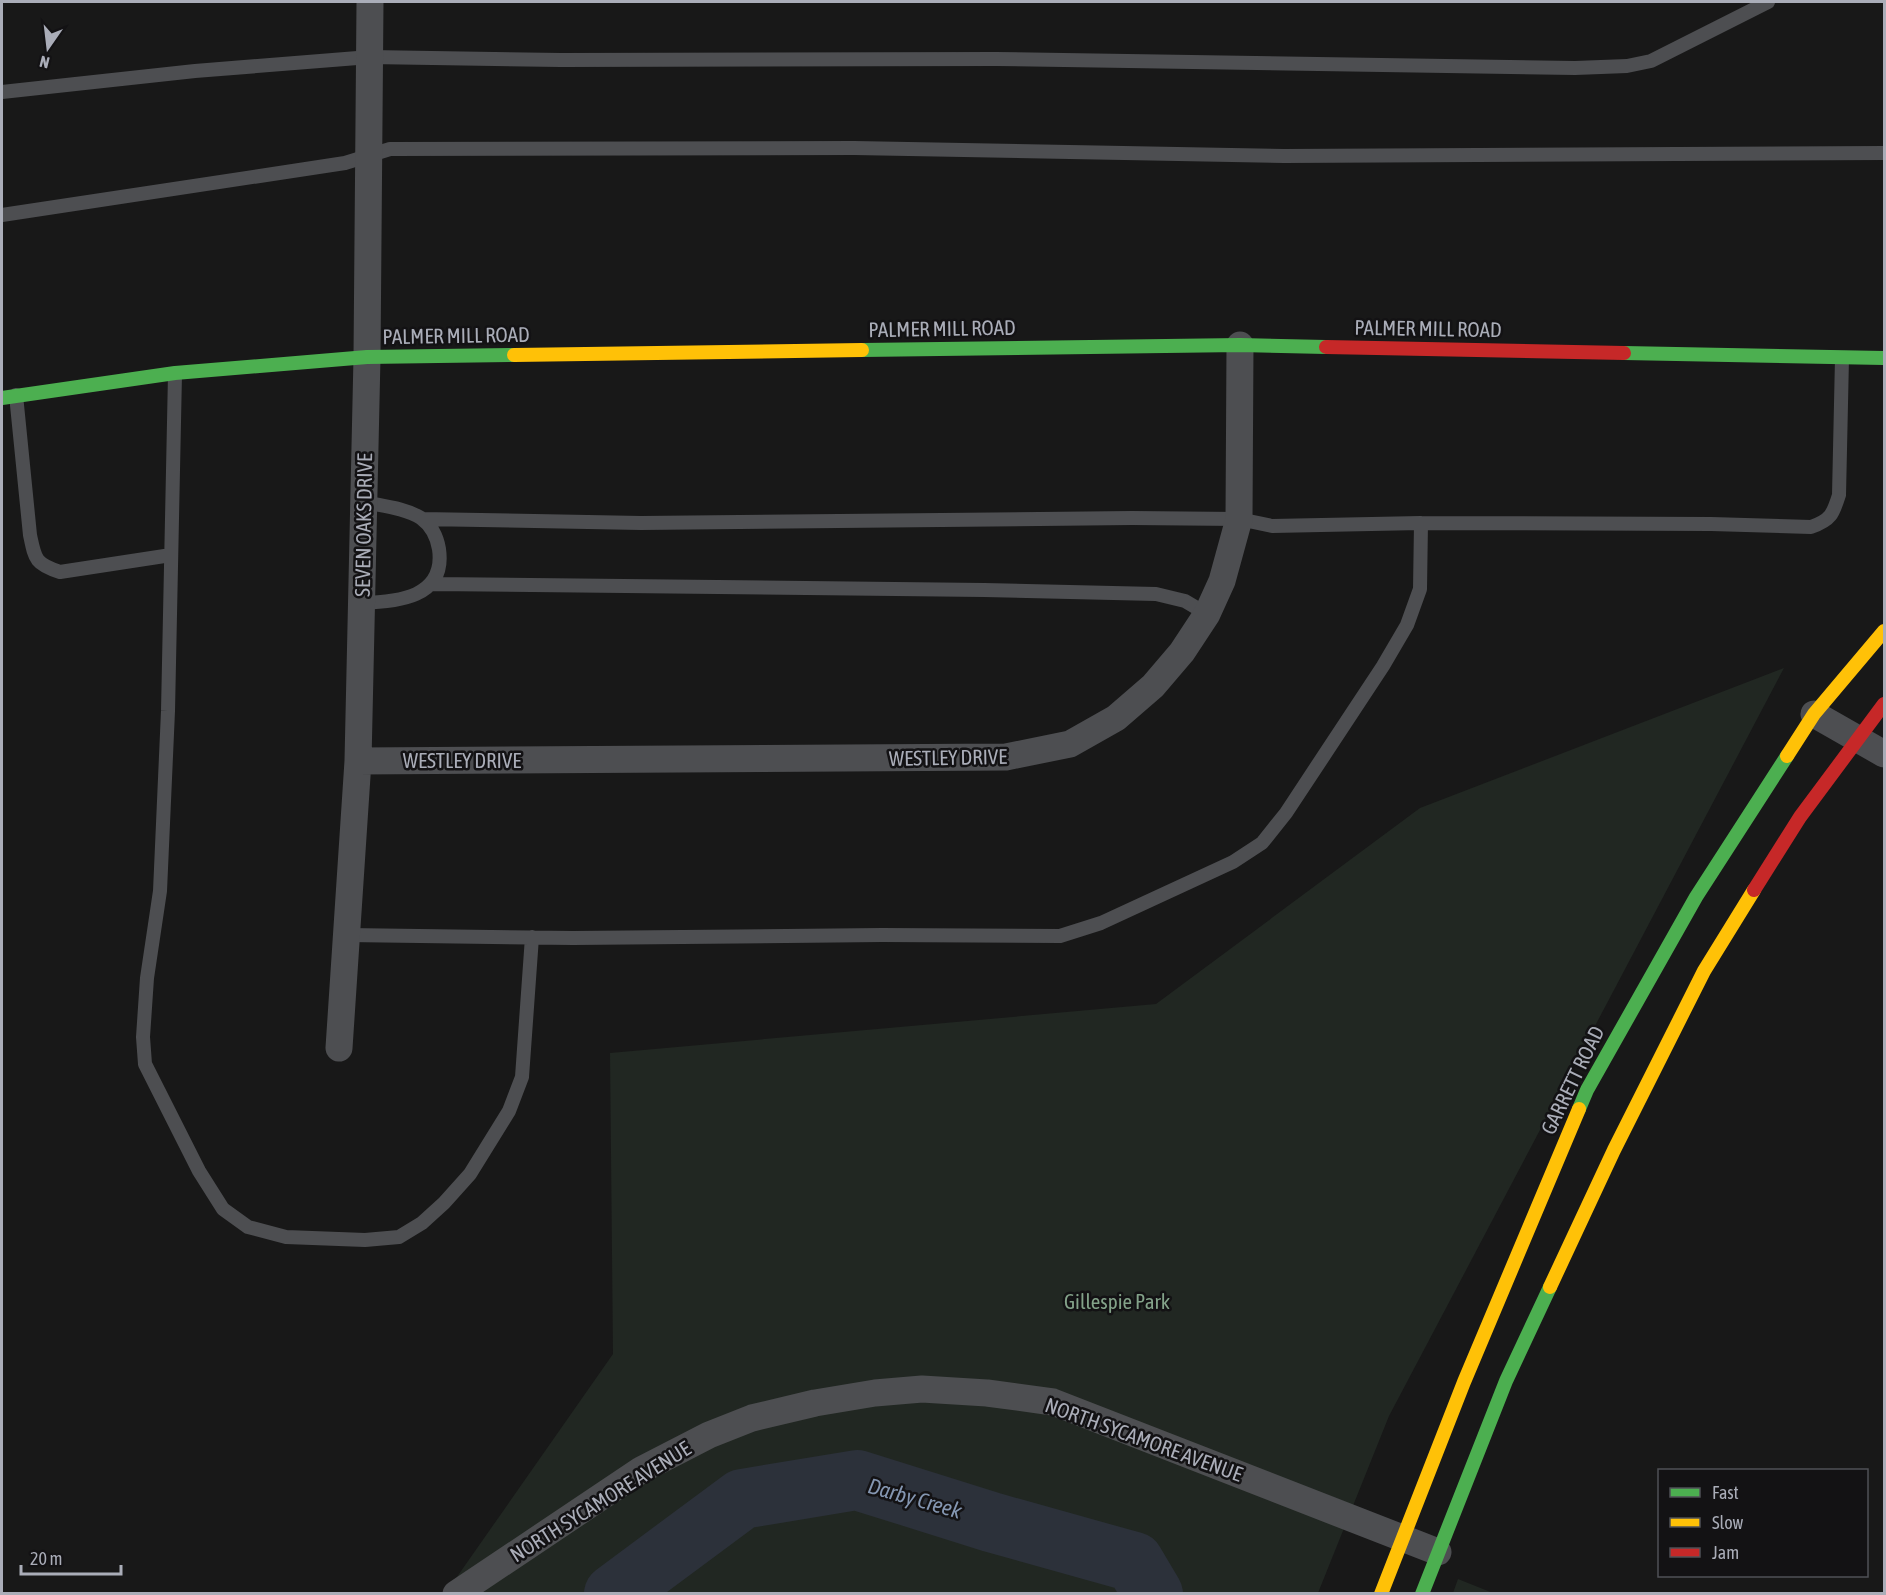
<svg xmlns="http://www.w3.org/2000/svg" width="1886" height="1595" viewBox="0 0 1886 1595" font-family="'Asap Condensed',sans-serif">
	<style>
		.green { fill: #212722 }
		.lines { fill: none; stroke-linecap: round; stroke-linejoin: round }
		.river { stroke: #2c313a; stroke-width: 60 }
		.lane { stroke: #4d4e51; stroke-width: 14 }
		.street { stroke: #4d4e51; stroke-width: 27 }
		.fast { stroke: #4caf50; stroke-width: 14 }
		.slow { stroke: #ffc107; stroke-width: 14 }
		.jam { stroke: #c62828; stroke-width: 14 }
		.labels { text-anchor: middle; dominant-baseline: central; stroke-width: 5; stroke-linejoin: round; paint-order: stroke }
		.street-label { font-size: 21px; fill: #aaadb8; stroke: #131214 }
		.park-label { font-size: 21px; fill: #83a289; stroke: #131214 }
		.water-label { font-size: 22px; font-style: italic; fill: #8496b1; stroke: #131214 }
	</style>
	<rect width="100%" height="100%" fill="#181818"/>
	<!-- green -->
	<path class="green" d="M 1784,668 L 1389,1416 L 1318,1593 L 445,1594 L 613,1354 L 610,1053 L 1156,1004 L 1420,808 Z
		M 1458,1579 L 1493,1593 L 1453,1593 Z"/>
	<g class="lines">
		<!-- river -->
		<path class="river" d="M 614,1594 L 742,1499 L 857,1480 L 991,1522 L 1134,1562 L 1153,1594"/>
		<!-- lane -->
		<path class="lane" d="M 2,92 L 195,71 L 370,57 L 561,60 L 996,59 L 1575,68 L 1627,66 L 1651,61 L 1768,2
			M 2,215 L 345,163 L 390,149 L 854,148 L 1284,156 L 1884,153
			M 175,374 L 168,711 L 160,891 L 147,978 L 143,1037 L 145,1064 L 199,1171 L 223,1209 L 248,1227 L 286,1237 L 365,1240 L 399,1237 L 422,1223 L 444,1203 L 470,1174 L 509,1111 L 522,1077 L 532,937
			M 16,395 L 30,535 C 35,559 35,564 60,572 L 171,555
			M 422,519 L 641,523 L 1132,518 L 1239,519 L 1272,526 L 1421,523 L 1711,524 L 1811,527 C 1831,520 1833,514 1839,495 L 1842,358
			M 432,584 L 984,590 L 1156,594 L 1185,601 L 1207,614
			M 361,603 C 397,602 446,598 439,549 C 437,537 432,526 421,518 C 405,508 382,506 364,502
			M 347,935 L 573,938 L 882,935 L 1060,936 L 1101,923 L 1233,862 L 1262,843 L 1286,813 L 1383,666 L 1407,625 L 1420,589 L 1421,523"/>
		<!-- street -->
		<path class="street" d="M 1814,714 L 1884,754
			M 358,761 L 1006,757 L 1070,744 L 1116,718 L 1153,686 L 1182,652 L 1207,614 L 1222,581 L 1239,519 L 1240,345
			M 339,1048 L 358,761 L 367,357 L 370,2
			M 456,1594 L 641,1470 L 709,1435 L 752,1418 L 815,1403 L 875,1393 L 922,1389 L 987,1393 L 1053,1402 L 1438,1552"/>
		<!-- fast -->
		<path class="fast" d="M 862,350 L 1240,345 L 1326,347
			M 1624,353 L 1884,358
			M 2,398 L 175,373 L 367,357 L 514,355
			M 1579,1109 L 1587,1090 L 1696,897 L 1787,756
			M 1422,1594 L 1506,1381 L 1550,1287"/>
		<!-- slow -->
		<path class="slow" d="M 514,355 L 862,350
			M 1787,756 L 1814,714 L 1884,631
			M 1550,1287 L 1614,1150 L 1704,971 L 1754,890
			M 1381,1594 L 1464,1382 L 1579,1109"/>
		<!-- jam -->
		<path class="jam" d="M 1326,347 L 1624,353
			M 1754,890 L 1800,817 L 1884,704"/>
	</g>
	<g class="labels">
		<!-- street labels -->
		<g class="street-label">
			<text transform="translate(942 328) rotate(-1)">PALMER MILL ROAD</text>
			<text transform="translate(1428 328) rotate(1)">PALMER MILL ROAD</text>
			<text transform="translate(456 335) rotate(-1)">PALMER MILL ROAD</text>
			<text transform="translate(363 525) rotate(-89)">SEVEN OAKS DRIVE</text>
			<text transform="translate(948 757) rotate(-1)">WESTLEY DRIVE</text>
			<text x="462" y="760">WESTLEY DRIVE</text>
			<text transform="translate(1572 1080) rotate(-64)">GARRETT ROAD</text>
			<text transform="translate(1144 1439) rotate(20)">NORTH SYCAMORE AVENUE</text>
			<text transform="translate(600 1501) rotate(-32)">NORTH SYCAMORE AVENUE</text>
		</g>
		<!-- park labels -->
		<g class="park-label">
			<text x="1117" y="1301">Gillespie Park</text>
		</g>
		<!-- water labels -->
		<g class="water-label">
			<text transform="translate(915 1498) rotate(16)">Darby Creek</text>
		</g>
	</g>
	<!-- border -->
	<rect width="1886" height="1595" fill="none" stroke="#aaadb8" stroke-width="6"/>
	<!-- legend -->
	<rect x="1658" y="1469" width="210" height="108" fill="#131214" stroke="#4f5056" stroke-width="1.5"/>
	<rect x="1670" y="1488" width="30" height="9" fill="#4caf50" stroke="#4f5056" stroke-width="1.5"/>
	<text x="1712" y="1499" font-size="18" fill="#aaadb8">Fast</text>
	<rect x="1670" y="1518" width="30" height="9" fill="#ffc107" stroke="#4f5056" stroke-width="1.5"/>
	<text x="1712" y="1529" font-size="18" fill="#aaadb8">Slow</text>
	<rect x="1670" y="1548" width="30" height="9" fill="#c62828" stroke="#4f5056" stroke-width="1.5"/>
	<text x="1712" y="1559" font-size="18" fill="#aaadb8">Jam</text>
	<!-- north arrow -->
	<g transform="translate(48 48) rotate(194)" stroke="#131214" stroke-width="4.5" paint-order="stroke">
	<path d="M0-4.5L10 22L0 15L-10 22Z" fill="#aaadb8"/>
	<text y="-9" font-size="16" font-weight="bold" text-anchor="middle" fill="#aaadb8">N</text>
	</g>
	<!-- scale -->
	<path d="M21 1565v9h100v-9" fill="none" stroke="#aaadb8" stroke-width="3"/>
	<text x="30" y="1565" font-size="18" fill="#aaadb8" stroke="#131214" stroke-width="4.5" paint-order="stroke">20 m</text>
</svg>
